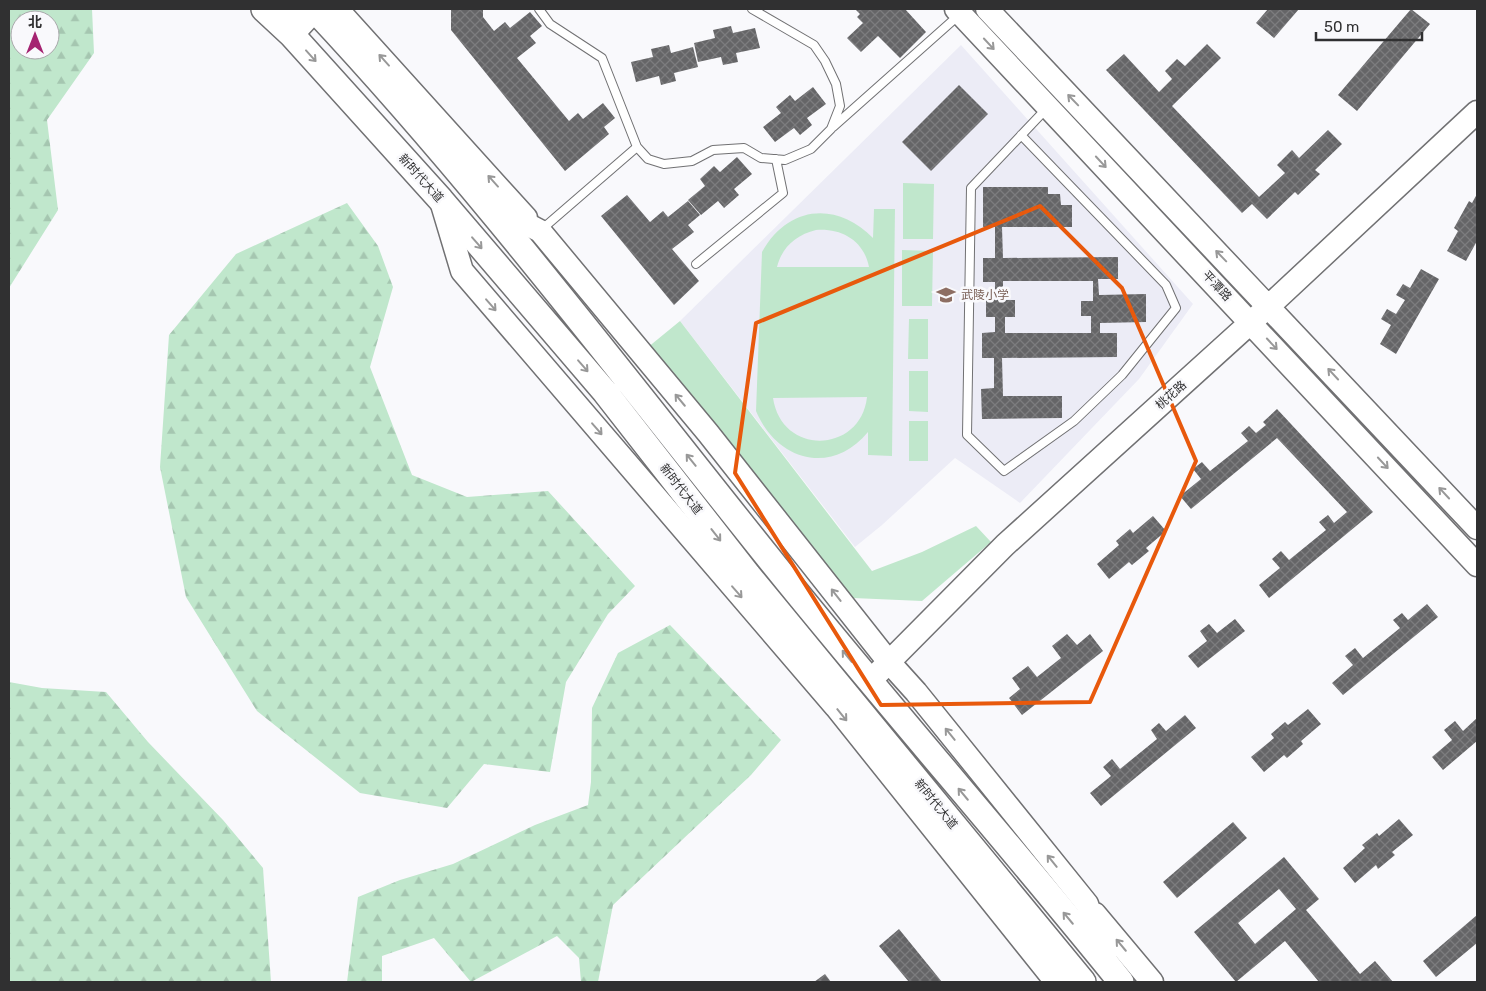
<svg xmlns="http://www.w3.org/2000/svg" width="1486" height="991" viewBox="0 0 1486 991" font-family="Rubik,'Noto Sans SC',sans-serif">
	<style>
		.built { fill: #ececf6 }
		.green { fill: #c0e7cc; fill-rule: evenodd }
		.forest { fill: url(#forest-firs); fill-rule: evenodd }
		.building { fill: url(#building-cross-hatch); fill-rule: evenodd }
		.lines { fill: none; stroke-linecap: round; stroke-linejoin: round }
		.lane-casing { stroke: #717173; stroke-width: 10 }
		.secondary-casing { stroke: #717173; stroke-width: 25 }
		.primary-casing { stroke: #717173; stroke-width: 28 }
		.lane { stroke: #fff; stroke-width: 8 }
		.secondary { stroke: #fff; stroke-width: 22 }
		.primary { stroke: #fff; stroke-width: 25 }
		.oneway { stroke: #989898 }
		.marked { fill: none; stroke: #e8590c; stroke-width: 4; stroke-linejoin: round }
		.labels { text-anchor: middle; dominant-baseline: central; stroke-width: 5; stroke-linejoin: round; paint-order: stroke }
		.street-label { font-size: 12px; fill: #303031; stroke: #f9f9fc }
		.education-label { font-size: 12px; fill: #785e54; stroke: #f9f9fc; text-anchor: start }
	</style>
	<defs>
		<pattern id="forest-firs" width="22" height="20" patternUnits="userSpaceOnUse" patternTransform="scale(1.25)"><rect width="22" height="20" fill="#c0e7cc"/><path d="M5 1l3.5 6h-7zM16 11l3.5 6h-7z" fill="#a5c6b0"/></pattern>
		<pattern id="building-cross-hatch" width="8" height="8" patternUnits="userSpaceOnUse" patternTransform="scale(1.25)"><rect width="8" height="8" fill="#656567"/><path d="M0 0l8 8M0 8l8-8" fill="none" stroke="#7c7c7e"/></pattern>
	</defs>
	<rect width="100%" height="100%" fill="#f9f9fc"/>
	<!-- built -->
	<path class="built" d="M 961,45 L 1193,304 L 1139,379 L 1020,503 L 955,458 L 882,525 L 855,547 L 680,321 Z"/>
	<!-- green -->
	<path class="green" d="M 903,183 L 934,184 L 933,239 L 903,239 Z
		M 874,209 L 895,209 L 892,456 L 868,455 L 868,432 C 832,476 777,461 756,411 L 762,252 C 788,205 837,201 873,238 ZM 816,230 C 842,228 864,241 869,267 L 777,267 C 782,247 796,235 816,230 ZM 867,397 C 861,453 782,457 773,398 Z
		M 902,250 L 933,251 L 932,306 L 902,306 Z
		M 909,319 L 928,319 L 928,359 L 908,359 Z
		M 680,321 L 872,571 L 922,552 L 976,526 L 991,542 L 922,601 L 853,598 L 647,348 Z
		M 909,371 L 928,371 L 928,412 L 909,411 Z
		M 909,421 L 928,421 L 928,461 L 909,461 Z"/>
	<!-- forest -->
	<path class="forest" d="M 9,9 L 92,9 L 94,53 L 47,120 L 58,210 L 9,288 ZM 20,20 L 50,20 L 50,50 L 20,50 Z
		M 347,203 L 378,246 L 393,287 L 370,367 L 412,475 L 467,497 L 548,491 L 635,586 L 608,614 L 566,682 L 550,772 L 484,764 L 447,808 L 360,793 L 257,711 L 186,597 L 160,467 L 169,335 L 236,254 Z
		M 670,625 L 781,740 L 751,775 L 613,905 L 598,982 L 581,982 L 579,958 L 557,936 L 471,982 L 434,938 L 382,956 L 382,982 L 347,982 L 358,897 L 400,880 L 453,864 L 535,825 L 588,805 L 591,782 L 592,708 L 618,653 Z
		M 9,682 L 42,688 L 106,692 L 148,742 L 223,820 L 263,868 L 271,982 L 9,982 Z"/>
	<!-- building -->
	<path class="building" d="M 451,9 L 483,9 L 483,17 L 494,31 L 505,22 L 510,28 L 530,12 L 542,26 L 530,36 L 536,43 L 517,58 L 569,121 L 578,113 L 583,119 L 603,103 L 615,118 L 604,127 L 609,134 L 565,171 L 451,30 Z
		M 855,9 L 905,9 L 926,32 L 900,58 L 878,36 L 861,52 L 847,38 L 863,23 L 857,17 L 860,14 Z
		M 1268,9 L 1299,9 L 1274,38 L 1256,23 Z
		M 1411,9 L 1430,24 L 1357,111 L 1338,95 Z
		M 731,26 L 733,33 L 755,28 L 760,48 L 736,53 L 738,62 L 723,65 L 721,57 L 698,62 L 694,43 L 715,38 L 713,30 Z
		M 1207,44 L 1221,58 L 1172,106 L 1259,197 L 1285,173 L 1277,165 L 1292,150 L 1299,158 L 1328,130 L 1342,144 L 1315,170 L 1320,174 L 1298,195 L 1295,192 L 1267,219 L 1252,204 L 1242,213 L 1106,70 L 1124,54 L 1159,92 L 1172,79 L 1165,71 L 1177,59 L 1185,66 Z
		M 669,45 L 671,53 L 693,47 L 698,67 L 674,73 L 676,81 L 661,85 L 659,76 L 636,82 L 631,62 L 653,57 L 651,49 Z
		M 959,85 L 988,114 L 931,171 L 902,142 Z
		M 813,87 L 826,104 L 807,118 L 812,125 L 800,135 L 794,128 L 775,142 L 763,127 L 781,113 L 776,107 L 790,95 L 795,101 Z
		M 737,157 L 752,174 L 734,189 L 739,195 L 724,208 L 718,201 L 701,215 L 688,200 L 705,186 L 700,179 L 714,166 L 720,172 Z
		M 983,187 L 1048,187 L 1048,194 L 1060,194 L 1061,205 L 1072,205 L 1072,227 L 1002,227 L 1003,258 L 1118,257 L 1118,279 L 1098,279 L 1099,295 L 1146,294 L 1146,322 L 1100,323 L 1100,333 L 1117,333 L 1117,357 L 1002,358 L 1003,396 L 1062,396 L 1062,418 L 982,419 L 981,389 L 994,388 L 994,358 L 982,358 L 982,333 L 995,332 L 995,317 L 986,317 L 986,299 L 995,299 L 995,282 L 983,282 L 983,258 L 995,258 L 995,227 L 983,227 ZM 1003,281 L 1093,281 L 1093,301 L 1081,301 L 1081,316 L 1091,316 L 1091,333 L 1005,333 L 1005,317 L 1015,317 L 1015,300 L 1003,300 Z
		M 1477,194 L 1477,241 L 1466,261 L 1447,251 L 1458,231 L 1454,228 L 1469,201 L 1472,203 Z
		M 627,195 L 650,222 L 663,211 L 668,217 L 688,201 L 700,215 L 688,225 L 694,232 L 672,249 L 699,281 L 674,305 L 601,216 Z
		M 1421,269 L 1439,279 L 1396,354 L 1380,344 L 1391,325 L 1381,319 L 1387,309 L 1396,314 L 1405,300 L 1396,295 L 1403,284 L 1410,288 Z
		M 1277,409 L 1373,512 L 1269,598 L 1259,585 L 1280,568 L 1272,559 L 1281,551 L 1289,560 L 1326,530 L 1319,522 L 1328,515 L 1334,523 L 1347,512 L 1277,438 L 1191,509 L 1180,496 L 1201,479 L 1193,469 L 1202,462 L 1210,471 L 1248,441 L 1241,433 L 1249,426 L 1256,433 L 1266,425 L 1263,422 Z
		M 1153,516 L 1166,531 L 1146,548 L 1149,551 L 1132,565 L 1129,562 L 1109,579 L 1097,564 L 1119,545 L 1116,541 L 1130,529 L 1133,533 Z
		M 1427,604 L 1438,617 L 1343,695 L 1332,683 L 1353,665 L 1345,656 L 1355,648 L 1363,658 L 1400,628 L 1393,620 L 1402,613 L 1408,620 Z
		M 1235,619 L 1245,631 L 1198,668 L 1188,656 L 1207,641 L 1200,631 L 1209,624 L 1217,633 Z
		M 1067,634 L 1077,645 L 1090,634 L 1103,651 L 1022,715 L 1009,698 L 1020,689 L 1012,678 L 1028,666 L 1037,677 L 1061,658 L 1052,646 Z
		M 1308,709 L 1321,724 L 1301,741 L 1303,744 L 1287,758 L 1284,755 L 1264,772 L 1251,757 L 1274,738 L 1271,734 L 1285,722 L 1288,725 Z
		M 1185,715 L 1196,728 L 1101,806 L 1090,793 L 1111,776 L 1103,767 L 1112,759 L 1120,769 L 1157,739 L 1151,730 L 1159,723 L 1166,731 Z
		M 1477,718 L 1477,741 L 1443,770 L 1432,757 L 1452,740 L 1444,730 L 1455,721 L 1463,731 Z
		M 1399,819 L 1413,835 L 1392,852 L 1395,855 L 1378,869 L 1376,865 L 1355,883 L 1343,868 L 1365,848 L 1362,845 L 1377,833 L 1379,836 Z
		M 1233,822 L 1247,838 L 1177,898 L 1163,882 Z
		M 1284,857 L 1319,899 L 1306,910 L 1360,974 L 1375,961 L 1393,982 L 1319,982 L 1285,941 L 1236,982 L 1194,932 ZM 1279,889 L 1296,909 L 1255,944 L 1238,923 Z
		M 1477,915 L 1477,943 L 1436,977 L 1423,961 Z
		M 899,929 L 942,982 L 909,982 L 879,946 Z
		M 825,974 L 831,982 L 814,982 Z"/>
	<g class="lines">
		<!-- lane casing -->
		<g class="lane-casing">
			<path id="lane" d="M 539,9 L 550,24 L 602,58 L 637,147 L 648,159 L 664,164 L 692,161 L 713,150 L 744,148 L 761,158 L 785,160 L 811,149 L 831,129 L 840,106 L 836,84 L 825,61 L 814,45 L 752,9
				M 833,127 L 959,15
				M 1021,135 L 1166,285 L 1176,308 L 1122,375 L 1074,421 L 1004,471 L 967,435 L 971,188 L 1047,108
				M 541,230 L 637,147
				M 696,264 L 783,193 L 776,159"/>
		</g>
		<!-- secondary casing -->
		<g class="secondary-casing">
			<path id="secondary" d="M 337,9 L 526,218
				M 956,9 L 1477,565
				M 987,9 L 1477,528
				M 278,23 L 291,9
				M 292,35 L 316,9
				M 441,201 L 462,271 L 836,707 L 1056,982
				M 484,202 L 540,231 L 708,433 L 888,661 L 916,692 L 1087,904 L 1106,961
				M 878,673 L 1005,545 L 1269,306 L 1477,112
				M 1095,914 L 1152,982"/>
		</g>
		<!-- primary casing -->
		<g class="primary-casing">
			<path id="primary" d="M 264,9 L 292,35 L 441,200 L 605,392 L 748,575 L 1083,982
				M 314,9 C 479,185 625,379 776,567 C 889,707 1008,842 1121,982"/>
		</g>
		<!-- lane -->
		<use href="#lane" class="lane"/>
		<!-- secondary -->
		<use href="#secondary" class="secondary"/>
		<!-- primary -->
		<use href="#primary" class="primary"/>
	</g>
	<!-- one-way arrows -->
	<defs><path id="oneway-shaft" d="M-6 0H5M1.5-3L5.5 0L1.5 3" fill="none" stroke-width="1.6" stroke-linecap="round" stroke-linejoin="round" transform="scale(1.25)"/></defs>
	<g class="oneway">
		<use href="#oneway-shaft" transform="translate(989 44) rotate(47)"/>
		<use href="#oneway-shaft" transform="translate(311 56) rotate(48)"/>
		<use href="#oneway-shaft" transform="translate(384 60) rotate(-132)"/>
		<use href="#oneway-shaft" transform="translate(1073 100) rotate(-134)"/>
		<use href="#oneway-shaft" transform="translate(1101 162) rotate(47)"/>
		<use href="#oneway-shaft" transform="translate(493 181) rotate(-132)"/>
		<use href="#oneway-shaft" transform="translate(477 243) rotate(49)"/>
		<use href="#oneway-shaft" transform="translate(1221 256) rotate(-134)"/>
		<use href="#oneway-shaft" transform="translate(491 305) rotate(49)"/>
		<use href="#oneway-shaft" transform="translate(1272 344) rotate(47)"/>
		<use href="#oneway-shaft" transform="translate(583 366) rotate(49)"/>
		<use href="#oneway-shaft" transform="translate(1333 374) rotate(-133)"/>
		<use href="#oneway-shaft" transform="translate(680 400) rotate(-130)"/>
		<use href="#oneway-shaft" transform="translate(597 429) rotate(49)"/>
		<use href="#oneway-shaft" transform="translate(691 460) rotate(-129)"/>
		<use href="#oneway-shaft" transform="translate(1383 463) rotate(47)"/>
		<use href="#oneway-shaft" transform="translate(1444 493) rotate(-133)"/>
		<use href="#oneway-shaft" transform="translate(716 535) rotate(52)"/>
		<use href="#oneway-shaft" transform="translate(737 592) rotate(49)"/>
		<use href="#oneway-shaft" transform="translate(836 595) rotate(-128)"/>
		<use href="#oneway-shaft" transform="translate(847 656) rotate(-129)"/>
		<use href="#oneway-shaft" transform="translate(842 715) rotate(51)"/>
		<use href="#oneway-shaft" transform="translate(950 734) rotate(-129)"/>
		<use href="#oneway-shaft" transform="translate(963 794) rotate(-130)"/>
		<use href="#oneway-shaft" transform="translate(1052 861) rotate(-129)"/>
		<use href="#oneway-shaft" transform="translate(1068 918) rotate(-130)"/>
		<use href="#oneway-shaft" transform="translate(1121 945) rotate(-130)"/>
	</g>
	<!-- marked area -->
	<path class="marked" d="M 1040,206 L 1122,288 L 1196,461 L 1090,702 L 881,705 L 735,473 L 756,323 Z"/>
	<!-- icons -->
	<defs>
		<g id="school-bare" transform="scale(1.5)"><path d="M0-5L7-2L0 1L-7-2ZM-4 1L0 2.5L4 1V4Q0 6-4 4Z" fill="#8d6e63" stroke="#f9f9fc" stroke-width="2.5" paint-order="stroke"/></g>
	</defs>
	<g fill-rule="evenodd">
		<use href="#school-bare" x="946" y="295"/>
	</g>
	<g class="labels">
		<!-- street labels -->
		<g class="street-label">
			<text transform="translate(421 178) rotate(48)">新时代大道</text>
			<text transform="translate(1217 286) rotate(47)">平潭路</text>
			<text transform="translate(1171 395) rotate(-42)">桃花路</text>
			<text transform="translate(681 489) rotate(52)">新时代大道</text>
			<text transform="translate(936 804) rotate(51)">新时代大道</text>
		</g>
		<!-- education labels -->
		<g class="education-label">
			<text x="961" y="295">武陵小学</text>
		</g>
	</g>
	<!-- border -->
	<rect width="1486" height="991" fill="none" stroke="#303031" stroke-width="20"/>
	<!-- north arrow -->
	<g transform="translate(35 35)"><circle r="24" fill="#f9f9fc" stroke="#a9a9ab"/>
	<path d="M0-4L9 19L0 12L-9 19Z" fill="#a52371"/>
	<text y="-8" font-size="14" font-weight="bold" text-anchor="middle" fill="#303031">北</text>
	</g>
	<!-- scale -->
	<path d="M1316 32v8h106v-8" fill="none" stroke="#303031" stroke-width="2.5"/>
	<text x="1324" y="32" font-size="15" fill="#303031" stroke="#f9f9fc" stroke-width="4" paint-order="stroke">50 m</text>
</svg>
